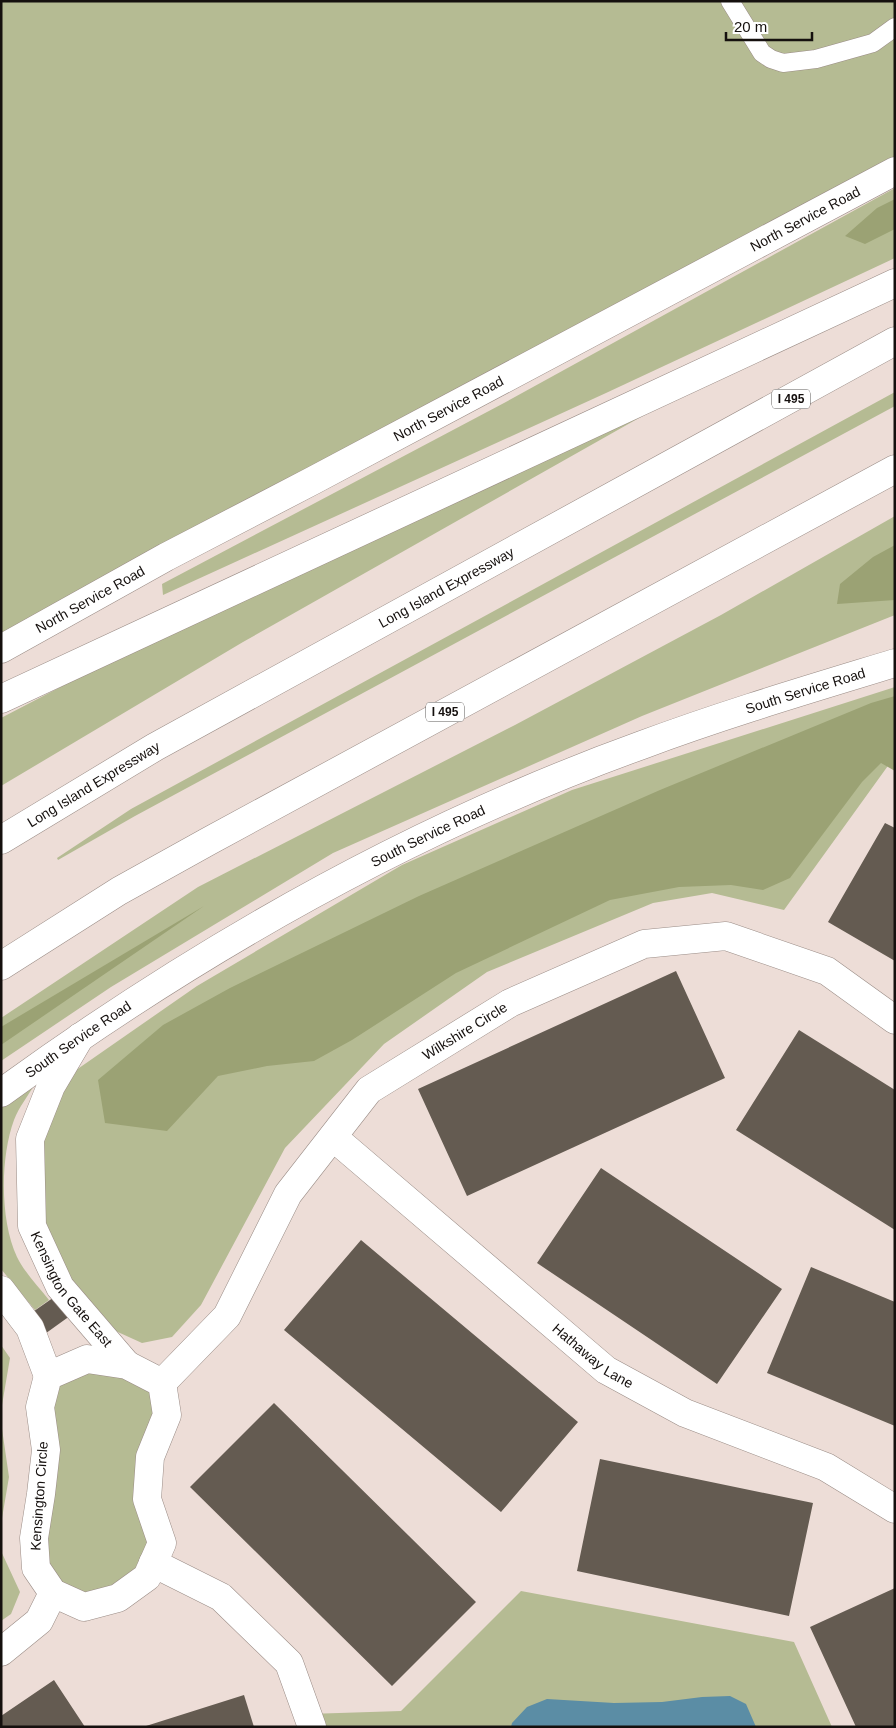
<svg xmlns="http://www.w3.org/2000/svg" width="896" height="1728" viewBox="0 0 896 1728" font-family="Helvetica,sans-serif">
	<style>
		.green { fill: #b5bb93 }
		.forest { fill: #9ba274 }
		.water { fill: #5b8da5 }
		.building { fill: #645b51 }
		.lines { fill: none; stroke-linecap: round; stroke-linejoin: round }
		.service-casing { stroke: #9a8c86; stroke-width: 19 }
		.minor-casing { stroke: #9a8c86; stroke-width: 29 }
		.secondary-casing { stroke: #9a8c86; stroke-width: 29 }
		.motorway-casing { stroke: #9a8c86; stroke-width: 29 }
		.service { stroke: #fff; stroke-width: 18 }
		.minor { stroke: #fff; stroke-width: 28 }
		.secondary { stroke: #fff; stroke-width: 28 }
		.motorway { stroke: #fff; stroke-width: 28 }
		.labels { text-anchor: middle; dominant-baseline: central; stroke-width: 5; stroke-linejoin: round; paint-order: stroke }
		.shield { fill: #fff; stroke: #5b5856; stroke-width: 1 }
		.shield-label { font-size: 12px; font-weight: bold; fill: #15100e }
		.street-label { font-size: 14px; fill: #15100e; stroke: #fff }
	</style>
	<rect width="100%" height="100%" fill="#edddd7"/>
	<!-- green -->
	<path class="green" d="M 1,1 L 895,1 L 895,171 L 1,649 Z
		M 895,188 L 895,258 L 606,393 L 163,595 L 162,584 L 504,403 Z
		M 895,392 L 895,406 L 135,816 L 58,860 L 57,858 L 131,809 Z
		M 662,405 L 243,642 L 1,786 L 1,718 L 147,642 Z
		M 895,516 L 895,615 L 642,716 L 333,853 L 111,987 L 1,1061 L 1,1018 L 198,887 L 515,725 L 721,615 Z
		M 895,687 L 895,765 L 890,763 L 784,910 L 712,893 L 653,903 L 487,972 L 384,1044 L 285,1148 L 201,1305 L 172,1337 L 142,1343 L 109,1328 L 70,1282 L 38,1204 L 45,1118 L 69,1075 L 197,986 L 402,865 L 572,790 Z
		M 35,1084 C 28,1096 19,1107 14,1120 C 0,1158 0,1221 17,1257 C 25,1273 38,1286 49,1300 L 35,1310 L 1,1269 L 1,1108 Z
		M 1,1345 L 10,1358 L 1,1411 Z
		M 87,1359 L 162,1383 L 150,1457 L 162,1543 L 118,1598 L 53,1593 L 34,1538 L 48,1376 Z
		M 1,1422 L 9,1477 L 1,1524 Z
		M 1,1551 L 20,1592 L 11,1614 L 1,1621 Z
		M 521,1591 L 794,1642 L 832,1727 L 312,1727 L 308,1714 L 401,1711 Z"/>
	<!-- forest -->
	<path class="forest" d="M 895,199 L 895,229 L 865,244 L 845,236 L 877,208 Z
		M 895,545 L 895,600 L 837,604 L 840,584 L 873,557 Z
		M 895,696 L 895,771 L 881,763 L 862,782 L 790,878 L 763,890 L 731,885 L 679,887 L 610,900 L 456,973 L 352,1040 L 314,1061 L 267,1066 L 218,1076 L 167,1131 L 105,1123 L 98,1080 L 163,1025 L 230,988 L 419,896 L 660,790 L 871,703 Z
		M 204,906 L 1,1045 L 1,1027 Z"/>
	<!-- water -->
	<path class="water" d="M 730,1696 L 746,1704 L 756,1727 L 511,1727 L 512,1723 L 527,1707 L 547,1699 L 614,1703 L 662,1702 L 702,1697 Z"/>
	<!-- building -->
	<path class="building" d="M 885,823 L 895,828 L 895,961 L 828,922 Z
		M 676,971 L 725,1078 L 467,1196 L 418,1089 Z
		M 799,1030 L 895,1090 L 895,1230 L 736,1130 Z
		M 601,1168 L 782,1289 L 717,1384 L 537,1263 Z
		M 361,1240 L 578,1422 L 501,1512 L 284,1330 Z
		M 811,1267 L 895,1302 L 895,1426 L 767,1373 Z
		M 60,1293 L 74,1313 L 42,1336 L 27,1316 Z
		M 274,1403 L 476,1602 L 392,1686 L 190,1487 Z
		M 600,1459 L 813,1503 L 789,1616 L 577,1571 Z
		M 895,1588 L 895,1727 L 856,1727 L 810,1627 Z
		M 54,1680 L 85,1727 L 1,1727 L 1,1716 Z
		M 244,1695 L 254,1727 L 146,1727 L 146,1726 Z"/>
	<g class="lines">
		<!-- service casing -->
		<g class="service-casing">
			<path id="service" d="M 730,1 L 762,53 L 771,59 L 783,63 L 816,59 L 873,43 L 895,27"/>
		</g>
		<!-- minor casing -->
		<g class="minor-casing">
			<g id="minor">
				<path id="s1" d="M 80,1037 L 51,1086 L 30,1139 L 32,1226 L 60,1287 L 127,1365"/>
				<path id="s2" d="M 333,1137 L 606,1370 L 685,1413 L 826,1467 L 895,1509"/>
				<path d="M 1,1290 L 30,1328 L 48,1376"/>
				<path d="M 87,1359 L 127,1365 L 162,1383 L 167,1415 L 150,1457 L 147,1499 L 162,1543 L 147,1577 L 118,1598 L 84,1607 L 53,1593 L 36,1568 L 34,1538 L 41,1494 L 46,1450 L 40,1407 L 48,1376 Z"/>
				<path id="s3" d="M 162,1383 L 227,1316 L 288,1194 L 369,1090 L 510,1003 L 644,944 L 726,936 L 827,971 L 895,1020"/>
				<path d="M 153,1563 L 221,1597 L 289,1663 L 312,1727"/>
				<path d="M 1,1652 L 39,1621 L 53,1593"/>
			</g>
		</g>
		<!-- secondary casing -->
		<g class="secondary-casing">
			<g id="secondary">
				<path id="s4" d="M 1,649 L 166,557 L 314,480 L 895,171"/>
				<path id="s5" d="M 1,1093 C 199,949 412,828 642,745 C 725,714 810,689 895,663"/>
			</g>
		</g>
		<!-- motorway casing -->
		<g class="motorway-casing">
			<g id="motorway">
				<path d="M 1,699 L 895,283"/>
				<path id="s6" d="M 1,840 L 155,747 L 895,341"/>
				<path d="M 1,966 L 119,891 L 209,841 L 895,469"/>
			</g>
		</g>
		<!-- service -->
		<use href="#service" class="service"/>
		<!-- minor -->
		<use href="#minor" class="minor"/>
		<!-- secondary -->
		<use href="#secondary" class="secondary"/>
		<!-- motorway -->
		<use href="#motorway" class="motorway"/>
	</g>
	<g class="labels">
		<!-- shield labels -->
		<g class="shield">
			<rect x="772" y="389.5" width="38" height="19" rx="4"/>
			<rect x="426" y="702.5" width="38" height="19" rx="4"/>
		</g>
		<g class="shield-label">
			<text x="791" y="399">I 495</text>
			<text x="445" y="712">I 495</text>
		</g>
		<!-- street labels -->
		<g class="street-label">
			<text stroke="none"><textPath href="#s4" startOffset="912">North Service Road</textPath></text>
			<text stroke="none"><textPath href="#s4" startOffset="508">North Service Road</textPath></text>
			<text stroke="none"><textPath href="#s6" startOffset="512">Long Island Expressway</textPath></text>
			<text stroke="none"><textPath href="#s4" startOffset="102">North Service Road</textPath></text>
			<text stroke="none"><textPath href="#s5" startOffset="904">South Service Road</textPath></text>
			<text stroke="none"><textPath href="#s6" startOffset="108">Long Island Expressway</textPath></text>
			<text stroke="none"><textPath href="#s5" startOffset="499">South Service Road</textPath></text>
			<text stroke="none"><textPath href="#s3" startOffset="474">Wilkshire Circle</textPath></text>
			<text stroke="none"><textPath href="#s5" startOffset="94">South Service Road</textPath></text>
			<text stroke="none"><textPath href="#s1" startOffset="276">Kensington Gate East</textPath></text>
			<text stroke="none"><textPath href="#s2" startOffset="340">Hathaway Lane</textPath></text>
			<text transform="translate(39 1496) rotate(-86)">Kensington Circle</text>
		</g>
	</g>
	<!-- border -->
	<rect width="896" height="1728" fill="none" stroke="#15100e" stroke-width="5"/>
	<!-- scale -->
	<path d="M726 32v8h86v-8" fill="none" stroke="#15100e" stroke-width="2.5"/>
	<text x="734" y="32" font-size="15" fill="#15100e" stroke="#ffffff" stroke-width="4" paint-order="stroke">20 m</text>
</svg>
